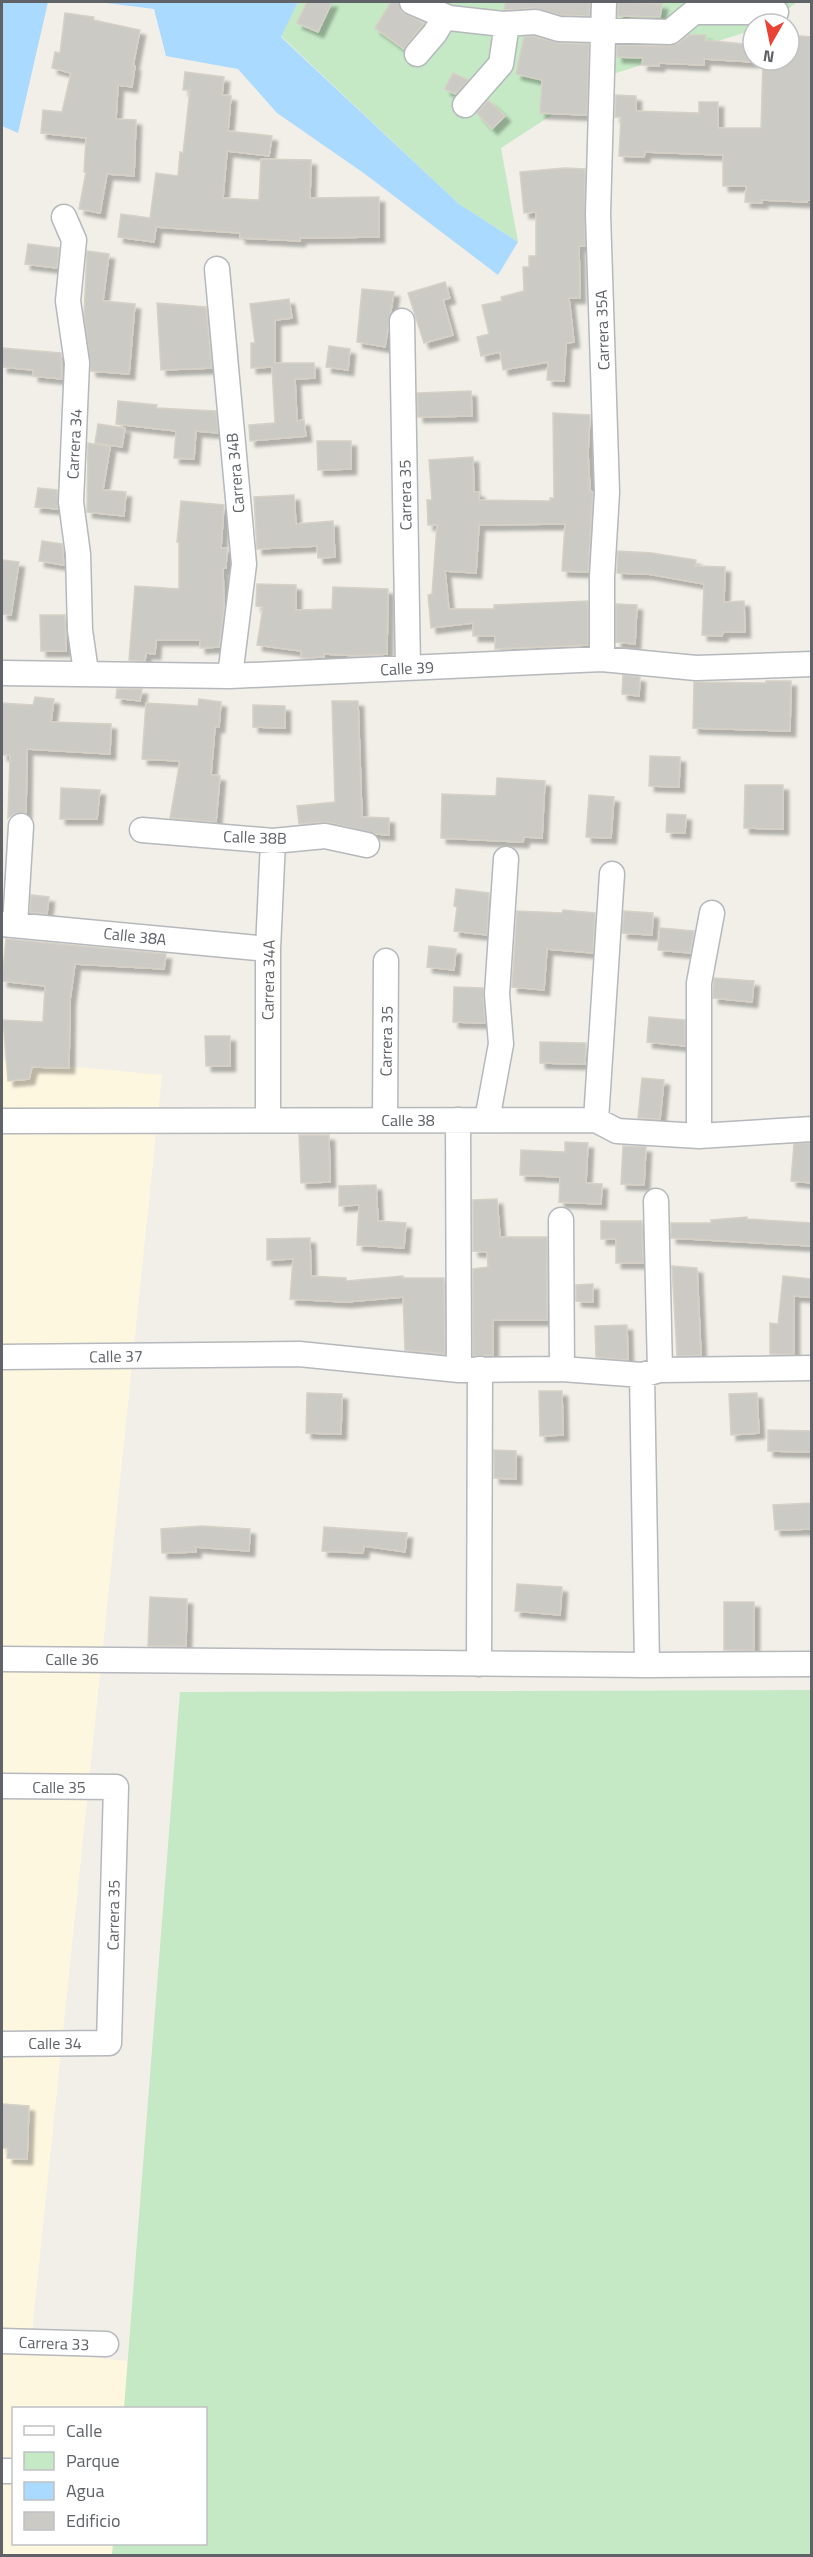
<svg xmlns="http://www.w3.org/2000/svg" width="813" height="2557" viewBox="0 0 813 2557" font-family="'Titillium Web',sans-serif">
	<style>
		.commercial { fill: #fef7e0; fill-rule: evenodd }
		.green { fill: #c5e8c5 }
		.water { fill: #aadaff }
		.building { fill: #cccac5; stroke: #d6d1c6; stroke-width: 1.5; filter: url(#shadow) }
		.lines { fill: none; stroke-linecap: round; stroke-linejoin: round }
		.street-casing { stroke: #b5b8bc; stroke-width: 27 }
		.street { stroke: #fff; stroke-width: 24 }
		.labels { text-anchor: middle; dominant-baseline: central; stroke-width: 5; stroke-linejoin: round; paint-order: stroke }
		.street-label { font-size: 16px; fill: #5f6368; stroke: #fff }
	</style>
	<defs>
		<filter id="shadow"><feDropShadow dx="5.5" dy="5.5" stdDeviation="1.5" flood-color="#0004"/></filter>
	</defs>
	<rect width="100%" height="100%" fill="#f1efe8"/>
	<!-- commercial -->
	<path class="commercial" d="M 2,1060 L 162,1075 L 30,2351 L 742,2425 L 728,2555 L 2,2555 ZM 14,2408 L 206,2408 L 206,2544 L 14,2544 Z"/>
	<!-- green -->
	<path class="green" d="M 298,2 L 797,2 L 768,24 L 753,24 L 753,30 L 616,73 L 501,148 L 518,242 L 459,204 L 281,36 Z
		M 811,1690 L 811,2555 L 112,2555 L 113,2544 L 206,2544 L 206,2408 L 124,2408 L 180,1692 Z"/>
	<!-- water -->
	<path class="water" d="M 2,2 L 48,2 L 18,133 L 2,126 Z
		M 99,2 L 298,2 L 281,37 L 459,204 L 518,242 L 498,275 L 365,174 L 277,113 L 238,69 L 166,56 L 154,9 Z"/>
	<!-- building -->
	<path class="building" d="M 307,2 L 332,2 L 318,32 L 297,23 Z
		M 391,2 L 398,2 L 401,11 L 424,23 L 404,49 L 375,28 Z
		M 505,2 L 590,2 L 589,16 L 561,15 L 536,8 L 504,10 Z
		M 618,2 L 662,4 L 660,17 L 618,16 Z
		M 65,13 L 94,17 L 93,20 L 140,30 L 133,66 L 135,66 L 132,87 L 118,85 L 116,119 L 136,120 L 134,176 L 107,174 L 100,213 L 79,209 L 86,172 L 84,172 L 86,138 L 41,133 L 43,110 L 62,112 L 71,73 L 52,68 L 55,52 L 60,53 Z
		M 689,35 L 706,35 L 705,40 L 753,45 L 753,62 L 704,59 L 704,65 L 659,63 L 659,66 L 642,65 L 643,58 L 617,57 L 617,45 L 670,46 L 679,43 Z
		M 789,35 L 812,37 L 812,200 L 807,200 L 807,202 L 762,200 L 762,203 L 745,202 L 746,186 L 723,186 L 723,155 L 645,152 L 644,157 L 619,156 L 621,117 L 615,117 L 616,95 L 636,96 L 636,111 L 699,113 L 699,102 L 718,102 L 718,128 L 761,128 L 763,60 L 789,60 Z
		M 534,36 L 558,43 L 589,44 L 587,115 L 540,113 L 542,80 L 516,74 L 524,37 Z
		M 185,72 L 224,77 L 222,95 L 231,96 L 228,131 L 272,136 L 269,156 L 227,151 L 223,198 L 259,200 L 261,159 L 311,160 L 310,198 L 379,197 L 379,237 L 300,238 L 300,241 L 240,238 L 240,233 L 156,227 L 154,242 L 118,237 L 121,214 L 150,218 L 156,173 L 178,176 L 180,152 L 183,153 L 190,90 L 183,90 Z
		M 453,73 L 468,80 L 455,94 L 445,89 Z
		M 488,100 L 505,116 L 492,129 L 477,113 Z
		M 565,168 L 585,169 L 585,246 L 579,246 L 580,298 L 569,298 L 574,342 L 566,343 L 564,381 L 547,380 L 548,362 L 503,370 L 500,352 L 481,356 L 477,337 L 489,334 L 482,305 L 502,301 L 501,297 L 524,291 L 523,267 L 529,267 L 529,256 L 536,256 L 536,212 L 524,213 L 520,172 Z
		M 28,244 L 59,248 L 57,268 L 25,264 Z
		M 87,251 L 109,254 L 103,301 L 135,304 L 129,374 L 91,371 L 84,315 Z
		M 445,282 L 450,298 L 443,300 L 453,335 L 424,343 L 408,293 Z
		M 362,289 L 394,292 L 385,347 L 357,342 Z
		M 289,299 L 292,318 L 275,320 L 275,363 L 314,363 L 315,378 L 295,379 L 297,421 L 304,420 L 306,436 L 250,441 L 249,425 L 275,423 L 272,367 L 251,368 L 251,343 L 255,343 L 250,304 Z
		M 157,303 L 206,307 L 212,368 L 161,370 Z
		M 329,346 L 350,349 L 348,370 L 326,367 Z
		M 2,348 L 61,353 L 62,379 L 33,376 L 33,370 L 2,367 Z
		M 471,391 L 472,416 L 418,417 L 417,393 Z
		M 118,401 L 157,405 L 156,408 L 216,411 L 218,433 L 196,431 L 194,459 L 174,458 L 176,431 L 116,424 Z
		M 553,413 L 590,415 L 588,453 L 590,491 L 593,492 L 588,572 L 562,571 L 565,524 L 479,525 L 476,573 L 445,571 L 449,609 L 494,609 L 494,605 L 588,601 L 588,645 L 495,649 L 495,636 L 473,636 L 473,623 L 431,628 L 428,595 L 432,594 L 437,525 L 428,525 L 427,500 L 432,500 L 429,460 L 473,457 L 474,492 L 479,492 L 479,500 L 550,501 L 550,498 L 554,498 Z
		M 98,424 L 125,428 L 122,447 L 95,443 Z
		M 317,441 L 351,441 L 351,469 L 318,470 Z
		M 88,443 L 110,447 L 103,490 L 126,492 L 124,516 L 87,512 Z
		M 38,488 L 57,490 L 58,509 L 35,507 Z
		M 294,495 L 296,524 L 333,521 L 335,557 L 318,558 L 317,546 L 257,549 L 254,497 Z
		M 181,501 L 224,505 L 221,548 L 227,548 L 226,568 L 223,568 L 224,609 L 219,647 L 200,648 L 200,640 L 156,640 L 155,654 L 146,653 L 145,661 L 129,660 L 135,586 L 179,589 L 179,542 L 177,542 Z
		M 42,541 L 62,544 L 64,565 L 39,561 Z
		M 618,551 L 652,553 L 696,560 L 695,566 L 725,567 L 724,602 L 744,601 L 745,632 L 723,632 L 722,636 L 702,635 L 704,584 L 648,574 L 617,573 Z
		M 2,560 L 19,562 L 11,615 L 2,614 Z
		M 257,584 L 296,585 L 296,610 L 332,609 L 333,587 L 388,589 L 387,654 L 360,656 L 324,654 L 324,657 L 301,658 L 301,651 L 257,645 L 263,607 L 256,606 Z
		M 616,604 L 637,605 L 635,644 L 616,642 Z
		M 40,615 L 65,615 L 66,651 L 41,651 Z
		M 623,675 L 640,677 L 639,696 L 622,694 Z
		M 766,681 L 791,681 L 790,731 L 693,728 L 694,682 L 766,683 Z
		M 117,689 L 142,689 L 140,701 L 116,698 Z
		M 35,697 L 54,699 L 51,722 L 111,724 L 110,754 L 27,749 L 26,813 L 15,813 L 8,818 L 10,755 L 2,755 L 2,703 L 33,705 Z
		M 199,699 L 221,702 L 219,727 L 215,727 L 211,775 L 220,776 L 216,822 L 170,818 L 180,761 L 142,759 L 146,703 L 198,706 Z
		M 332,701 L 358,701 L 362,817 L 389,818 L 389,835 L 376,834 L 328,822 L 299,824 L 297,806 L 335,802 Z
		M 253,705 L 285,706 L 285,728 L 253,727 Z
		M 650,756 L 680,757 L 679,787 L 649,786 Z
		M 497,778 L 545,781 L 542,838 L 524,837 L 523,842 L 441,838 L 442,794 L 496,796 Z
		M 745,785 L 783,785 L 783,829 L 744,828 Z
		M 61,788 L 100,790 L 97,819 L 60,819 Z
		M 589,795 L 614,797 L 611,838 L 586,837 Z
		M 667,814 L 686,815 L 685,833 L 666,832 Z
		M 456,889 L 489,893 L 487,935 L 454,931 L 457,907 L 454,906 Z
		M 31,895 L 49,897 L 47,914 L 30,912 Z
		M 563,910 L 595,913 L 593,953 L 547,949 L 544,990 L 512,987 L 517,911 L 562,913 Z
		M 624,911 L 653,913 L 652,935 L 622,933 Z
		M 660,928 L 694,931 L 690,953 L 658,950 Z
		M 6,939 L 166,954 L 164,969 L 75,964 L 70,1000 L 69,1068 L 32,1067 L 29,1079 L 8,1081 L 3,1020 L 43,1022 L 45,986 L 2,981 Z
		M 429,946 L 456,949 L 454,970 L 427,967 Z
		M 714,978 L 754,981 L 752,1002 L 713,998 Z
		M 454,987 L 483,988 L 485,1023 L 453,1022 Z
		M 649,1017 L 685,1020 L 685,1046 L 647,1042 Z
		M 205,1036 L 230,1036 L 230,1066 L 206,1066 Z
		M 540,1042 L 586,1043 L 585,1064 L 540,1063 Z
		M 642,1078 L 664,1080 L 660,1119 L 638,1118 Z
		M 299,1135 L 329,1135 L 330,1182 L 301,1183 Z
		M 565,1142 L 588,1143 L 586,1183 L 602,1184 L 601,1204 L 559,1202 L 560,1177 L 520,1175 L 521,1150 L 565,1152 Z
		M 809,1143 L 812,1144 L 812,1183 L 791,1181 L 794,1144 Z
		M 623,1146 L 646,1147 L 644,1185 L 621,1184 Z
		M 376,1185 L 378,1221 L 406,1223 L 404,1248 L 357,1245 L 359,1205 L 339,1206 L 339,1186 Z
		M 497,1199 L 500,1237 L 547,1237 L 547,1320 L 493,1320 L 493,1355 L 473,1356 L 473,1269 L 488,1267 L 487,1252 L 473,1251 L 473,1200 Z
		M 747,1217 L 747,1219 L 812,1223 L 812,1246 L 671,1238 L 671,1223 L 711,1223 L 711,1220 Z
		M 601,1221 L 642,1221 L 643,1263 L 616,1263 L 616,1239 L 601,1239 Z
		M 310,1238 L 311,1276 L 346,1278 L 346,1281 L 403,1276 L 403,1278 L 444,1278 L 445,1354 L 405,1350 L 403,1297 L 346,1302 L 290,1299 L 293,1259 L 267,1260 L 267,1239 Z
		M 672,1266 L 697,1268 L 701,1355 L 677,1356 Z
		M 783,1276 L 811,1279 L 810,1297 L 794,1296 L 794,1354 L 770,1354 L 770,1323 L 778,1324 Z
		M 593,1284 L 593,1302 L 576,1301 L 576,1285 Z
		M 627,1325 L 628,1360 L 596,1357 L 595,1326 Z
		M 539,1391 L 562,1391 L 563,1435 L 540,1436 Z
		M 307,1393 L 342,1394 L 341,1434 L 306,1433 Z
		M 757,1393 L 759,1433 L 731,1435 L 729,1394 Z
		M 768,1430 L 812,1431 L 812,1452 L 768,1451 Z
		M 494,1450 L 516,1451 L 516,1479 L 494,1478 Z
		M 812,1503 L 812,1529 L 775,1530 L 773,1505 Z
		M 202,1526 L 250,1529 L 249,1551 L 195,1547 L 196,1552 L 162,1553 L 161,1529 Z
		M 324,1527 L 407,1533 L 405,1552 L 364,1546 L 363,1553 L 322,1551 Z
		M 517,1584 L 562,1587 L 560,1615 L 515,1611 Z
		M 150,1597 L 187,1599 L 186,1646 L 148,1646 Z
		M 724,1602 L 754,1602 L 754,1650 L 724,1650 Z
		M 2,2104 L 29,2106 L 27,2159 L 7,2158 L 8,2148 L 2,2148 Z"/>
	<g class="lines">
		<!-- street casing -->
		<g class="street-casing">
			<path id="street" d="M 412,2 L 449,18 L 503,24 L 536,22 L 559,29 L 670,32 L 694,12 L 776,12
				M 417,54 L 435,33 L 445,16
				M 465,105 L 501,64 L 507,24
				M 64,217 L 74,240 L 68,301 L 77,363 L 71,502 L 78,554 L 80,630 L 86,672
				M 217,269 L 244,564 L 230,676
				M 402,321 L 408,668
				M 602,659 L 602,577 L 607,492 L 598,214 L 604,2
				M 2,673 L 230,676 L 602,659 L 696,668 L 812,664
				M 142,830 L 273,841 L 325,836 L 367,845
				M 2,924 L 268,949
				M 15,925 L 21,826
				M 268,1120 L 268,949 L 273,841
				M 385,1120 L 386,961
				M 458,1120 L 459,1370
				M 487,1120 L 501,1044 L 497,994 L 506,859
				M 596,1120 L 612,874
				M 2,1121 L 596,1120 L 617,1131 L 699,1136 L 812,1129
				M 699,1136 L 699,983 L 712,913
				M 656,1201 L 660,1370
				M 561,1220 L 562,1369
				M 2,1357 L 299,1354 L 459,1370 L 562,1369 L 642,1375 L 660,1370 L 812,1368
				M 642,1375 L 647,1665
				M 2,1659 L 647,1665 L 812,1664
				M 479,1664 L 480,1369
				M 2,1786 L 116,1787 L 109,2043 L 2,2044
				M 2,2341 L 106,2344
				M 2,2471 L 14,2471"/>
		</g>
		<!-- street -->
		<use href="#street" class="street"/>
	</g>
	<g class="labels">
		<!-- street labels -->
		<g class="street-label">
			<text transform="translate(602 330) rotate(-92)">Carrera 35A</text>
			<text transform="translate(74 444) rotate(-87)">Carrera 34</text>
			<text transform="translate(235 473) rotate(-95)">Carrera 34B</text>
			<text transform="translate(405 495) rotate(-91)">Carrera 35</text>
			<text transform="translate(407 668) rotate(-3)">Calle 39</text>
			<text transform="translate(255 837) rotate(2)">Calle 38B</text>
			<text transform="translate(135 936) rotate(6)">Calle 38A</text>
			<text transform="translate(268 980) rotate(-89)">Carrera 34A</text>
			<text transform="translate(386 1041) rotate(-89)">Carrera 35</text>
			<text x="408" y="1120">Calle 38</text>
			<text transform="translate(116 1356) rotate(-1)">Calle 37</text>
			<text x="72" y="1659">Calle 36</text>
			<text x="59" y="1787">Calle 35</text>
			<text transform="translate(113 1915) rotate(-89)">Carrera 35</text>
			<text x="55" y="2043">Calle 34</text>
			<text transform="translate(54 2343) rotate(2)">Carrera 33</text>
		</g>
	</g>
	<!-- border -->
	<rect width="813" height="2557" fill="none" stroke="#5f6368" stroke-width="6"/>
	<!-- legend -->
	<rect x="12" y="2407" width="195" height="138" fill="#ffffff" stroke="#bfc1c3" stroke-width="1.5"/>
	<rect x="24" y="2426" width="30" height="9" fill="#ffffff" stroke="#bfc1c3" stroke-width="1.5"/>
	<text x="66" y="2437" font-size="18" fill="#5f6368">Calle</text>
	<rect x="24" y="2452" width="30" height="18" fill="#c5e8c5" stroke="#bfc1c3" stroke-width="1.5"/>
	<text x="66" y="2467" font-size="18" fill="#5f6368">Parque</text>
	<rect x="24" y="2482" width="30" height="18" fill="#aadaff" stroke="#bfc1c3" stroke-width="1.5"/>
	<text x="66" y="2497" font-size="18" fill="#5f6368">Agua</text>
	<rect x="24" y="2512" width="30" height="18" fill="#cccac5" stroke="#bfc1c3" stroke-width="1.5"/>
	<text x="66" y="2527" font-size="18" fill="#5f6368">Edificio</text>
	<!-- north arrow -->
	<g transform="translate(771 42) rotate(189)"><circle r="28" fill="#ffffff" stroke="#bfc1c3" stroke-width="1.5"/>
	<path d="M0-4.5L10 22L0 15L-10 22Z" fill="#ea4335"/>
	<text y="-9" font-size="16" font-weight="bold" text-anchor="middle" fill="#5f6368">N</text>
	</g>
</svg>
